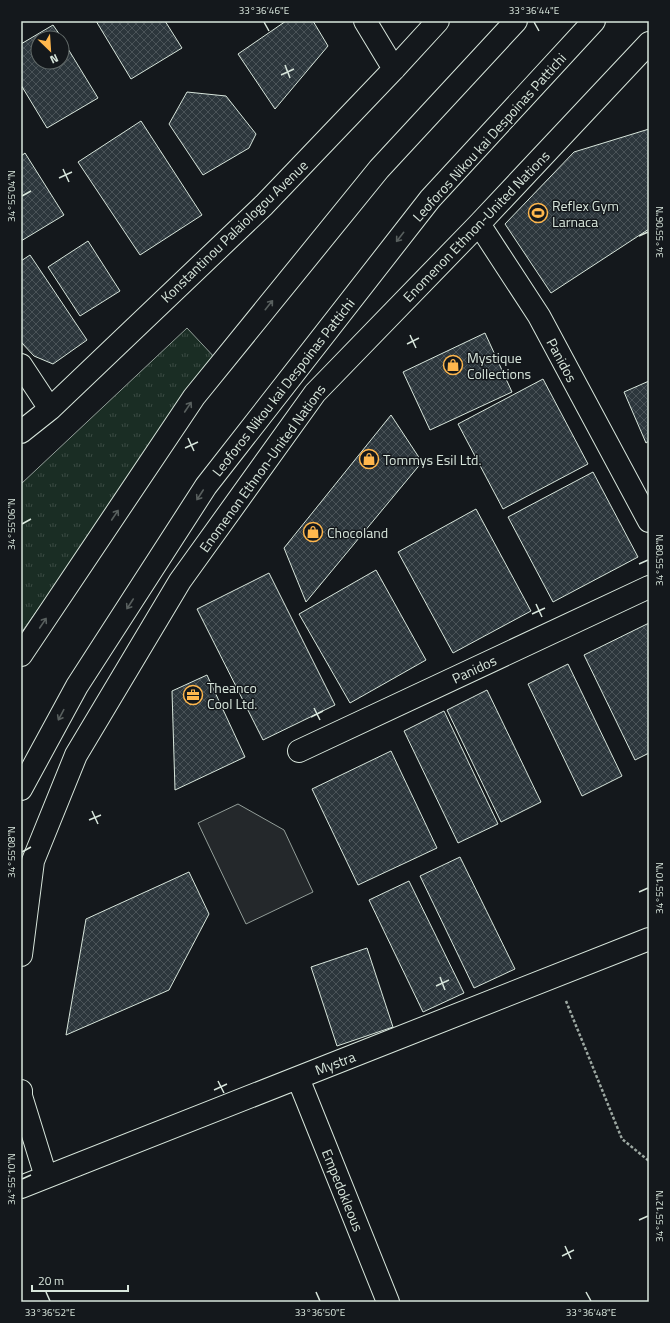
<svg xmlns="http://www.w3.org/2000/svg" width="670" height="1323" viewBox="0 0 670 1323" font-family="'Titillium Web',sans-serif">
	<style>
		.park { fill: url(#park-tufts); stroke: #939e99 }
		.parking { fill: #24282b; stroke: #939e99 }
		.building { fill: url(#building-cross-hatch); stroke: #d8e6dc }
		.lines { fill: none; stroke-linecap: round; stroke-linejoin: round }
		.street-casing { stroke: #d8e6dc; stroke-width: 24 }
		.primary-casing { stroke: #d8e6dc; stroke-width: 24 }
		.path { stroke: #9da8a2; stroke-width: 2.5; stroke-dasharray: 3 2; stroke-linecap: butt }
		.street { stroke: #14181c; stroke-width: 22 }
		.primary { stroke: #14181c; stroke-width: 22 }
		.oneway { stroke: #59605f }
		.ticks { fill: none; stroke: #d8e6dc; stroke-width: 1.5 }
		.labels { text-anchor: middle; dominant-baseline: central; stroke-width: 3; stroke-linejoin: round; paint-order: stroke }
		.street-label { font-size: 14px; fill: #d8e6dc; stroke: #14181c }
		.poi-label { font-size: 14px; fill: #d8e6dc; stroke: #14181c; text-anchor: start }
		.neatline { fill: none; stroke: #d8e6dc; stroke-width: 1.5 }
		.ticks-label { font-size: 10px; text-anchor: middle; fill: #d8e6dc }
	</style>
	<defs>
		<pattern id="park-tufts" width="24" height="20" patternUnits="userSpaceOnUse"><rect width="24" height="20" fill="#1a2d24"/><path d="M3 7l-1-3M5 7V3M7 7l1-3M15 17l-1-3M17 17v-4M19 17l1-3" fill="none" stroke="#3b4b43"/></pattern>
		<pattern id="building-cross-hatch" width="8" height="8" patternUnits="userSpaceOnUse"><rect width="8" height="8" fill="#2c363c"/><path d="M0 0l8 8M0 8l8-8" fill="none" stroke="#4a5358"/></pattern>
	</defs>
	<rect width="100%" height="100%" fill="#14181c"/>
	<!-- park -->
	<path class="park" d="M 187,328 L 217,360 L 21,633 L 21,484 Z"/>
	<!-- parking -->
	<path class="parking" d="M 238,804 L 284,830 L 313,892 L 246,924 L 198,823 Z"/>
	<!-- building -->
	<path class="building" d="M 96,21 L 165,21 L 182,48 L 131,79 Z
		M 286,21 L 313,21 L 328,46 L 275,109 L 238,54 Z
		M 53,25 L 62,38 L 38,38 L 38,62 L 62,62 L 62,39 L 98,98 L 47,128 L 21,85 L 21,44 Z
		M 187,92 L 226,96 L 256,134 L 249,148 L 203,175 L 169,124 Z
		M 141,121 L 202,215 L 140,255 L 78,162 Z
		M 649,129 L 649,229 L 551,293 L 505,224 L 574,152 Z
		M 25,153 L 64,215 L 21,241 L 21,156 Z
		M 88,241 L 120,291 L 80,316 L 48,267 Z
		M 30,255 L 87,340 L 53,364 L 34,356 L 21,342 L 21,261 Z
		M 485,333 L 512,392 L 430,430 L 403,372 Z
		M 543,379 L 588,464 L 503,509 L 458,424 Z
		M 649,381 L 649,441 L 646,443 L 624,392 Z
		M 391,415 L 422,462 L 306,602 L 284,548 Z
		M 593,472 L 638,557 L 553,602 L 508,517 Z
		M 476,509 L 531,611 L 453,653 L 398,552 Z
		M 376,570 L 426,660 L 350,703 L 299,614 Z
		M 269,573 L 335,705 L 263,740 L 197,609 Z
		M 649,623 L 649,753 L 635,760 L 584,655 Z
		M 568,664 L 622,776 L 582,796 L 528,684 Z
		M 207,675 L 245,757 L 175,790 L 172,691 Z
		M 487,690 L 541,802 L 501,822 L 447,710 Z
		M 444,711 L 498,824 L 458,843 L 404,731 Z
		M 391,751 L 437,848 L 358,885 L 312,789 Z
		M 460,857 L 515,969 L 474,988 L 420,876 Z
		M 189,872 L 209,914 L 169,990 L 66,1035 L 86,919 Z
		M 409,881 L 464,993 L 423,1012 L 369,900 Z
		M 367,948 L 393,1027 L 337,1046 L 311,967 Z"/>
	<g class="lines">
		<!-- street casing -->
		<g class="street-casing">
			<path id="street" d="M 365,21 L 394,69
				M 479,224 L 539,316 L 649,521
				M 21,365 L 50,409
				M 21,432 L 50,409 L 264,205 L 394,69 L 438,21
				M 299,751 L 649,587
				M 21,955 L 33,861 L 76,755 L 180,581 L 315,393 L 479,224 L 649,43
				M 298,1078 L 388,1302
				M 21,1091 L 21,1096 L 46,1177
				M 21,1187 L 649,939"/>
		</g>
		<!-- primary casing -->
		<g class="primary-casing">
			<path id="primary" d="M 21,655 L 194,397 L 379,169 L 516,21
				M 21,789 L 77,686 L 206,486 L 430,199 L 594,21"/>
		</g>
		<!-- path -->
		<path class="path" d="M 566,1001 L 622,1139 L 649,1161"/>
		<!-- street -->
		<use href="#street" class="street"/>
		<!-- primary -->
		<use href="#primary" class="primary"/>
	</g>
	<!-- one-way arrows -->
	<defs><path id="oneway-shaft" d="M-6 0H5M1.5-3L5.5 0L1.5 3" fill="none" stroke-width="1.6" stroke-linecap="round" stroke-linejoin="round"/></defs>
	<g class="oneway">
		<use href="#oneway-shaft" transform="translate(400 237) rotate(128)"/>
		<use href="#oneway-shaft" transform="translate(269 305) rotate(-51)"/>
		<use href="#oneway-shaft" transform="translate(188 407) rotate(-56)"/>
		<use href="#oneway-shaft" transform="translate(200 495) rotate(123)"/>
		<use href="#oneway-shaft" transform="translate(115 515) rotate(-56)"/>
		<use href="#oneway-shaft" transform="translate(130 604) rotate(123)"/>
		<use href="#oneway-shaft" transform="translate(43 623) rotate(-56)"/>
		<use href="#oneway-shaft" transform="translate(61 715) rotate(118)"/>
	</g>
	<!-- ticks -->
	<path class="ticks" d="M 264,22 L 269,31M 534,22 L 539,31M 285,65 L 290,78M 281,75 L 294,69M 63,169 L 69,182M 59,178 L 72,172M 22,196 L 31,191M 639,236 L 648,232M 410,335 L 416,348M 407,344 L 419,338M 188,438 L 194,451M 185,448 L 198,442M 22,524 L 31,519M 639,564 L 648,560M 536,604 L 542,617M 532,614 L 545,608M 314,708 L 320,720M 311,717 L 323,711M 92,811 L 98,824M 89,820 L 101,815M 22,852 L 31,847M 639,892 L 648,888M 440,977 L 445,990M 436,986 L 449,980M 218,1081 L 224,1093M 214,1090 L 227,1084M 22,1179 L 31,1175M 639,1220 L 648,1216M 565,1246 L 571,1259M 562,1256 L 574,1250M 46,1292 L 50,1301M 316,1292 L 320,1301M 586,1292 L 591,1301"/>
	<!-- icons -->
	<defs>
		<g id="stadium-ring" transform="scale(1)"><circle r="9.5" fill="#14181c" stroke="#ffb74d" stroke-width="1.5"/><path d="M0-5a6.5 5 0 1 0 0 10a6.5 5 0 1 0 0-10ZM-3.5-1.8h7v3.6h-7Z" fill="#ffb74d"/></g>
		<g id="shop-ring" transform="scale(1)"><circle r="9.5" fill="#14181c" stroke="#ffb74d" stroke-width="1.5"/><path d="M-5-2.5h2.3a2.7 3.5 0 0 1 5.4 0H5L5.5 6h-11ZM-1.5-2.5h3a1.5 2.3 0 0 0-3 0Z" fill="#ffb74d"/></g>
		<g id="office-ring" transform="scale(1)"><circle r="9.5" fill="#14181c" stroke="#ffb74d" stroke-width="1.5"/><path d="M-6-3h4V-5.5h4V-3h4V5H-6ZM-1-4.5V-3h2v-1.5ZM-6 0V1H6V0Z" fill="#ffb74d"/></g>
	</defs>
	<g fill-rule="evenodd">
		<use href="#stadium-ring" x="538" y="213"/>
		<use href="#shop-ring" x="453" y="365"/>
		<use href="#shop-ring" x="369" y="459"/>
		<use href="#shop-ring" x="313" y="532"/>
		<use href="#office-ring" x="193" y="695"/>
	</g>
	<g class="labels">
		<!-- street labels -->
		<g class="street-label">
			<text transform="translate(489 137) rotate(-48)">Leoforos Nikou kai Despoinas Pattichi</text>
			<text transform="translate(476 226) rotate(-46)">Enomenon Ethnon-United Nations</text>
			<text transform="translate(234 231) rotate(-44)">Konstantinou Palaiologou Avenue</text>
			<text transform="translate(562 360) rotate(62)">Panidos</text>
			<text transform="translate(283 387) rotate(-52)">Leoforos Nikou kai Despoinas Pattichi</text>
			<text transform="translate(262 468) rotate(-54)">Enomenon Ethnon-United Nations</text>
			<text transform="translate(474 669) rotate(-25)">Panidos</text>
			<text transform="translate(335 1063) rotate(-21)">Mystra</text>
			<text transform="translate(343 1190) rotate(68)">Empedokleous</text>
		</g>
		<!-- poi labels -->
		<g class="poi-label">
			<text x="552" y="205">Reflex Gym<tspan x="552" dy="16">Larnaca</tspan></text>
			<text x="467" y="357">Mystique<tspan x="467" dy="16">Collections</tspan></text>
			<text x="383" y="459">Tommys Esil Ltd.</text>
			<text x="327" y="532">Chocoland</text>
			<text x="207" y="687">Theanco<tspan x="207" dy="16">Cool Ltd.</tspan></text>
		</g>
	</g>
	<!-- border -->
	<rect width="670" height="1323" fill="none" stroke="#14181c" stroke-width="44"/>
	<!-- north arrow -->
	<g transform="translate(50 50) rotate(155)"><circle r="19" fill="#14181c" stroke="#626a69"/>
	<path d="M0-3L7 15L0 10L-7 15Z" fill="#ffb74d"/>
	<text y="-6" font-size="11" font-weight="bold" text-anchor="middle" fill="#d8e6dc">N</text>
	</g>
	<!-- scale -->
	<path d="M32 1285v6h96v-6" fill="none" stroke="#d8e6dc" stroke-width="2"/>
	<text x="38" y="1285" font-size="12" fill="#d8e6dc" stroke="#14181c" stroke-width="3" paint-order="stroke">20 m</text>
	<rect x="22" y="22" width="626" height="1279" class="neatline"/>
	<g class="ticks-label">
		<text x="264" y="14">33°36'46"E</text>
		<text x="534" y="14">33°36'44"E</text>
		<text transform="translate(11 196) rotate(-90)" y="4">34°55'04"N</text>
		<text transform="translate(659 232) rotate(-90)" y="4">34°55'06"N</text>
		<text transform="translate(11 524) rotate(-90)" y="4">34°55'06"N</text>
		<text transform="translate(659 560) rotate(-90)" y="4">34°55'08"N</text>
		<text transform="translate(11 852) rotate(-90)" y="4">34°55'08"N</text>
		<text transform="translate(659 888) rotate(-90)" y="4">34°55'10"N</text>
		<text transform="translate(11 1179) rotate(-90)" y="4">34°55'10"N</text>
		<text transform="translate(659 1216) rotate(-90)" y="4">34°55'12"N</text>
		<text x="50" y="1316">33°36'52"E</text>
		<text x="320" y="1316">33°36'50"E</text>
		<text x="591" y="1316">33°36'48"E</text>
	</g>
</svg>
